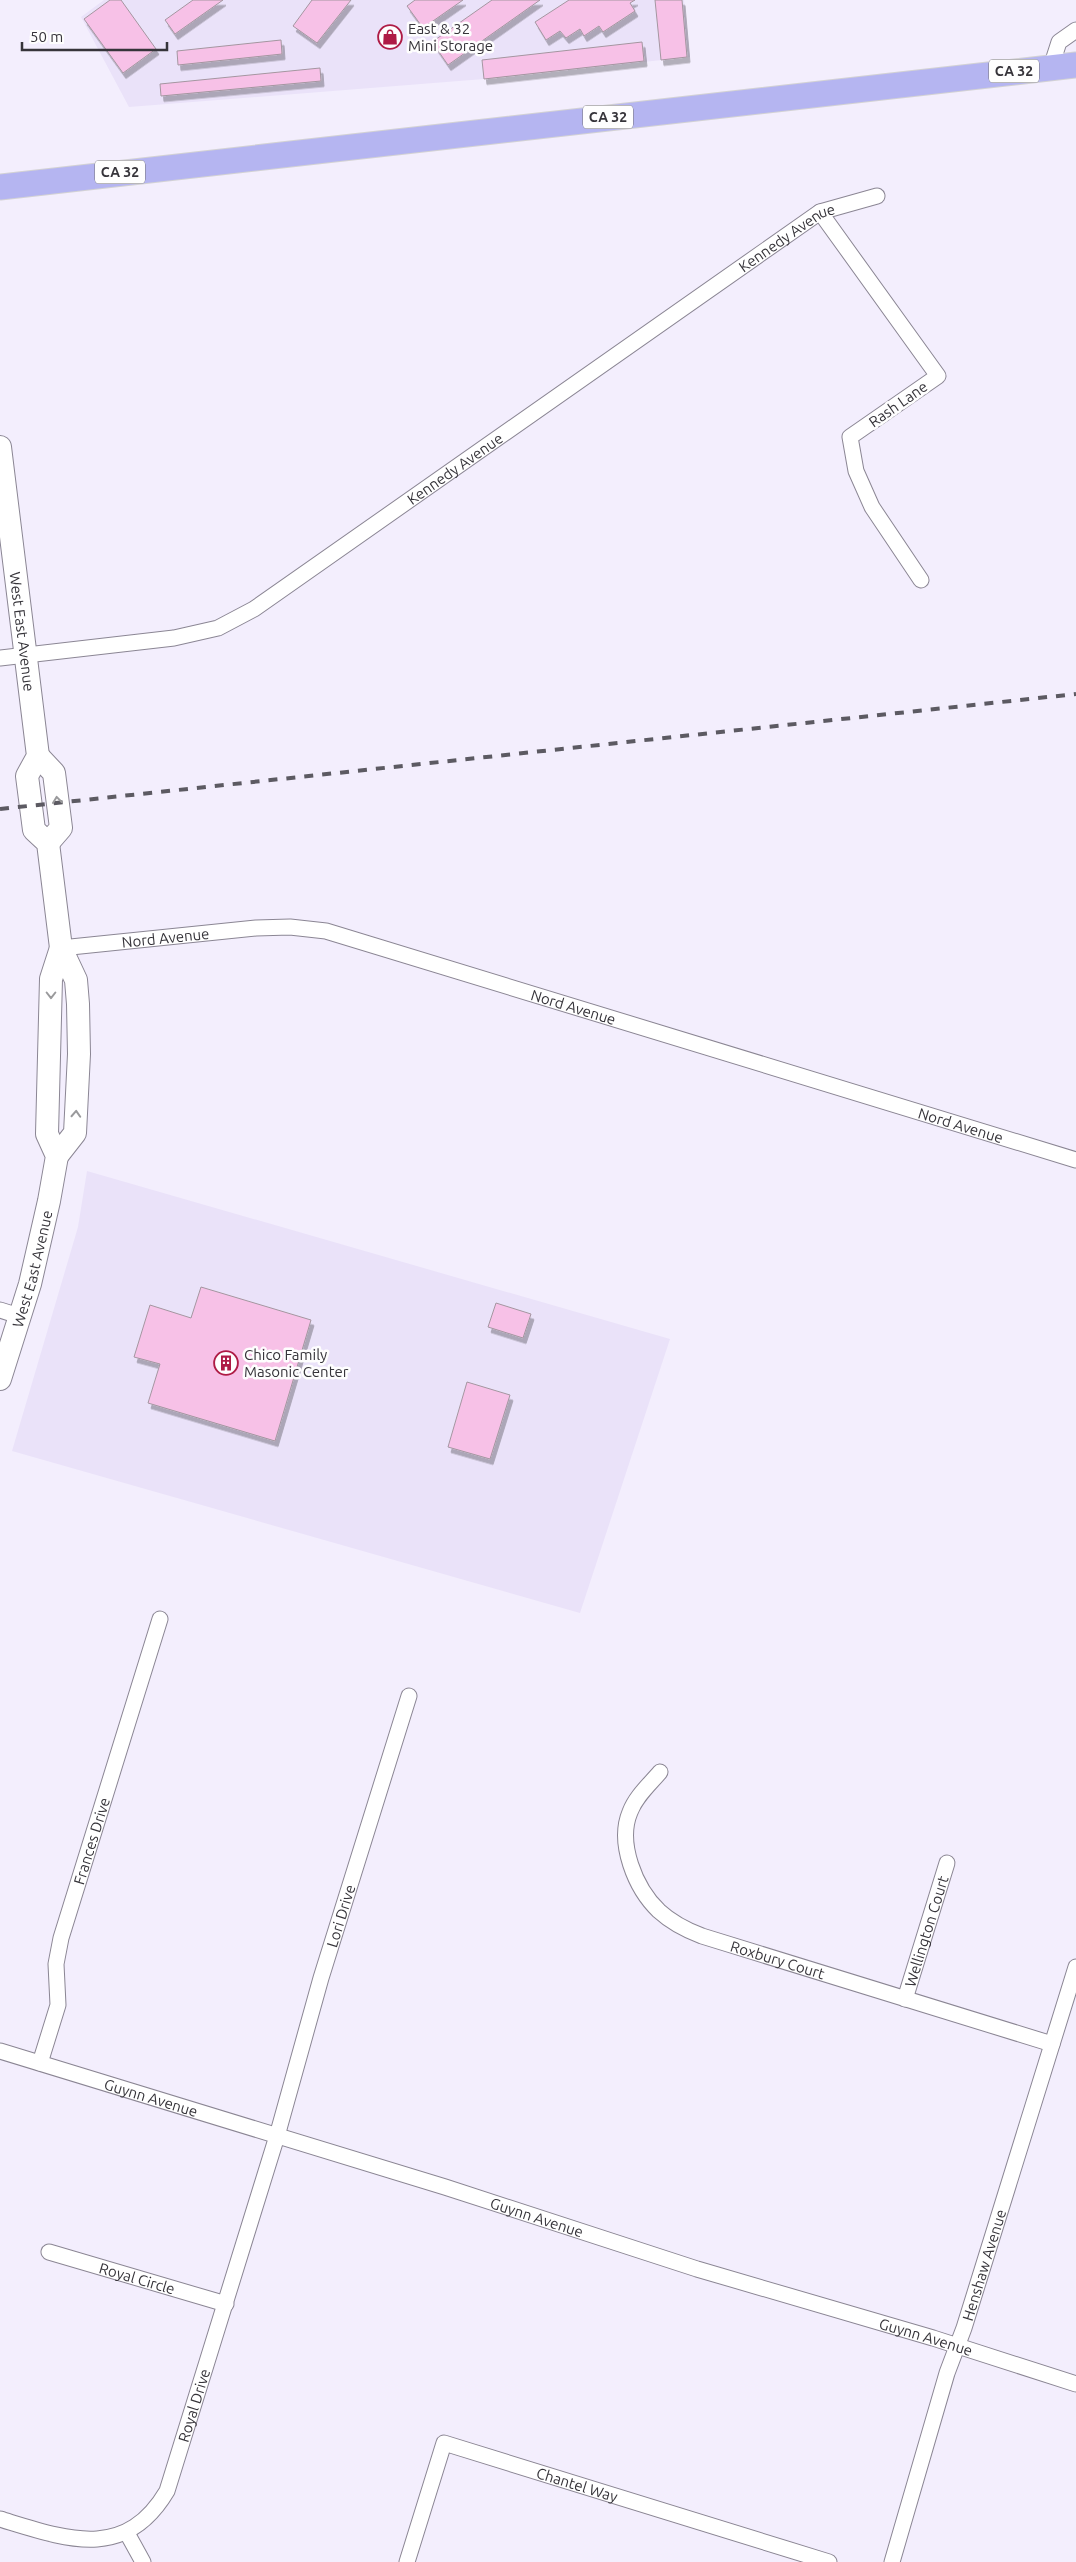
<svg xmlns="http://www.w3.org/2000/svg" width="1076" height="2562" viewBox="0 0 1076 2562" font-family="Ubuntu,sans-serif">
	<style>
		.built { fill: #eae2f9 }
		.building { fill: #f7c1e7; stroke: #a496a0; filter: url(#shadow) }
		.lines { fill: none; stroke-linecap: round; stroke-linejoin: round }
		.minor-casing { stroke: #8b8694; stroke-width: 17 }
		.secondary-casing { stroke: #8b8694; stroke-width: 24 }
		.primary-casing { stroke: #d3d2d4; stroke-width: 27 }
		.minor { stroke: #fff; stroke-width: 15 }
		.secondary { stroke: #fff; stroke-width: 22 }
		.primary { stroke: #b5b5f1; stroke-width: 25 }
		.rail { stroke: #5c5a62; stroke-width: 4; stroke-dasharray: 9 9; stroke-linecap: butt }
		.oneway { stroke: #9a9a9c }
		.labels { text-anchor: middle; dominant-baseline: central; stroke-width: 5; stroke-linejoin: round; paint-order: stroke }
		.shield { fill: #fefefe; stroke: #727175; stroke-width: 1 }
		.shield-label { font-size: 14px; font-weight: bold; fill: #36343a }
		.poi-label { font-size: 15px; fill: #36343a; stroke: #fefefe; text-anchor: start }
		.street-label { font-size: 15px; fill: #36343a; stroke: #fefefe }
	</style>
	<defs>
		<filter id="shadow"><feDropShadow dx="3" dy="5.5" stdDeviation="0" flood-color="#0004"/></filter>
	</defs>
	<rect width="100%" height="100%" fill="#f3eefd"/>
	<!-- built -->
	<path class="built" d="M 104,0 L 684,0 L 690,57 L 484,79 L 129,107 L 81,17 Z
		M 87,1171 L 670,1339 L 580,1613 L 12,1451 L 78,1227 Z"/>
	<!-- building -->
	<path class="building" d="M 110,0 L 121,0 L 156,49 L 123,73 L 84,19 Z
		M 193,0 L 223,0 L 175,34 L 165,20 Z
		M 312,0 L 351,0 L 317,43 L 293,26 Z
		M 415,0 L 463,0 L 423,28 L 407,6 Z
		M 492,0 L 540,0 L 448,65 L 432,42 Z
		M 569,0 L 635,0 L 630,3 L 635,11 L 603,32 L 599,26 L 584,36 L 580,29 L 566,38 L 560,31 L 546,40 L 535,22 Z
		M 655,0 L 682,0 L 687,57 L 661,60 Z
		M 281,40 L 282,54 L 178,65 L 177,51 Z
		M 642,42 L 644,61 L 484,79 L 482,60 Z
		M 320,68 L 321,81 L 161,96 L 160,84 Z
		M 201,1287 L 311,1320 L 275,1441 L 148,1403 L 160,1364 L 134,1357 L 150,1305 L 191,1318 Z
		M 496,1303 L 531,1314 L 523,1338 L 488,1327 Z
		M 467,1382 L 510,1395 L 490,1459 L 448,1447 Z"/>
	<g class="lines">
		<!-- minor casing -->
		<g class="minor-casing">
			<g id="minor">
				<path d="M 1051,67 L 1059,42 L 1076,30"/>
				<path d="M 820,212 L 938,376 L 850,437 L 856,471 L 872,507 L 921,580"/>
				<path id="s1" d="M 0,658 L 174,638 L 218,628 L 254,609 L 820,212 L 877,196"/>
				<path id="s2" d="M 61,948 L 256,928 L 290,927 L 326,931 L 1076,1160"/>
				<path d="M 0,1310 L 19,1316"/>
				<path id="s3" d="M 660,1772 C 650,1784 636,1796 630,1812 C 617,1843 635,1888 659,1911 C 671,1922 686,1930 702,1936 L 1052,2044"/>
				<path id="s4" d="M 905,1999 L 947,1863"/>
				<path id="s5" d="M 0,2051 L 445,2187 L 697,2269 L 933,2338 L 1076,2384"/>
				<path id="s6" d="M 40,2063 L 58,2005 L 56,1964 L 61,1938 L 160,1619"/>
				<path id="s7" d="M 49,2252 L 226,2304"/>
				<path id="s8" d="M 0,2519 C 66,2539 125,2562 167,2491 L 277,2136 L 321,1978 L 409,1696"/>
				<path d="M 127,2533 L 143,2562"/>
				<path id="s9" d="M 407,2562 L 444,2443 L 829,2562"/>
				<path id="s10" d="M 892,2562 L 947,2373 L 964,2328 L 1076,1967"/>
			</g>
		</g>
		<!-- secondary casing -->
		<g class="secondary-casing">
			<g id="secondary">
				<path id="s11" d="M 0,447 L 38,756 L 27,776 L 34,830 L 48,843 L 61,948 L 76,980 L 78,1004 L 79,1054 L 75,1133 L 57,1156"/>
				<path d="M 38,756 L 54,773 L 61,828 L 48,843"/>
				<path id="s12" d="M 0,1379 L 30,1284 L 49,1201 L 57,1156 L 47,1134 L 51,979 L 61,948"/>
			</g>
		</g>
		<!-- primary casing -->
		<g class="primary-casing">
			<path id="primary" d="M 0,187 L 1076,65"/>
		</g>
		<!-- minor -->
		<use href="#minor" class="minor"/>
		<!-- secondary -->
		<use href="#secondary" class="secondary"/>
		<!-- primary -->
		<use href="#primary" class="primary"/>
		<!-- rail -->
		<path class="rail" d="M 0,809 L 1076,694"/>
	</g>
	<!-- one-way arrows -->
	<defs><path id="oneway-chevron" d="M-2-3.5L2.5 0L-2 3.5" fill="none" stroke-width="1.6" stroke-linecap="round" stroke-linejoin="round" transform="scale(1.25)"/></defs>
	<g class="oneway">
		<use href="#oneway-chevron" transform="translate(57 800) rotate(-97)"/>
		<use href="#oneway-chevron" transform="translate(51 995) rotate(90)"/>
		<use href="#oneway-chevron" transform="translate(76 1114) rotate(-87)"/>
	</g>
	<!-- icons -->
	<defs>
		<g id="shop-ring" transform="scale(1.25)"><circle r="9.5" fill="#fefefe" stroke="#ae1b45" stroke-width="1.5"/><path d="M-5-2.5h2.3a2.7 3.5 0 0 1 5.4 0H5L5.5 6h-11ZM-1.5-2.5h3a1.5 2.3 0 0 0-3 0Z" fill="#ae1b45"/></g>
		<g id="building-ring" transform="scale(1.25)"><circle r="9.5" fill="#fefefe" stroke="#ae1b45" stroke-width="1.5"/><path d="M-4-6H4V6H1V3H-1V6H-4ZM-2.5-4.3h1.7v1.8h-1.7ZM.8-4.3h1.7v1.8H.8ZM-2.5-1h1.7V.8h-1.7ZM.8-1h1.7V.8H.8Z" fill="#ae1b45"/></g>
	</defs>
	<g fill-rule="evenodd">
		<use href="#shop-ring" x="390" y="37"/>
		<use href="#building-ring" x="226" y="1363"/>
	</g>
	<g class="labels">
		<!-- shield labels -->
		<g class="shield">
			<rect x="989" y="59.5" width="50" height="23" rx="4"/>
			<rect x="583" y="105.5" width="50" height="23" rx="4"/>
			<rect x="95" y="160.5" width="50" height="23" rx="4"/>
		</g>
		<g class="shield-label">
			<text x="1014" y="71">CA 32</text>
			<text x="608" y="117">CA 32</text>
			<text x="120" y="172">CA 32</text>
		</g>
		<!-- poi labels -->
		<g class="poi-label">
			<text x="408" y="28">East &amp; 32<tspan x="408" dy="17">Mini Storage</tspan></text>
			<text x="244" y="1354">Chico Family<tspan x="244" dy="17">Masonic Center</tspan></text>
		</g>
		<!-- street labels -->
		<g class="street-label">
			<text stroke="none"><textPath href="#s1" startOffset="911">Kennedy Avenue</textPath></text>
			<text transform="translate(898 404) rotate(-35)">Rash Lane</text>
			<text stroke="none"><textPath href="#s1" startOffset="506">Kennedy Avenue</textPath></text>
			<text stroke="none"><textPath href="#s11" startOffset="186">West East Avenue</textPath></text>
			<text stroke="none"><textPath href="#s2" startOffset="105">Nord Avenue</textPath></text>
			<text stroke="none"><textPath href="#s2" startOffset="525">Nord Avenue</textPath></text>
			<text stroke="none"><textPath href="#s2" startOffset="930">Nord Avenue</textPath></text>
			<text stroke="none"><textPath href="#s12" startOffset="115">West East Avenue</textPath></text>
			<text stroke="none"><textPath href="#s6" startOffset="230">Frances Drive</textPath></text>
			<text stroke="none"><textPath href="#s8" startOffset="789">Lori Drive</textPath></text>
			<text stroke="none"><textPath href="#s4" startOffset="71">Wellington Court</textPath></text>
			<text stroke="none"><textPath href="#s3" startOffset="288">Roxbury Court</textPath></text>
			<text stroke="none"><textPath href="#s5" startOffset="158">Guynn Avenue</textPath></text>
			<text stroke="none"><textPath href="#s5" startOffset="562">Guynn Avenue</textPath></text>
			<text stroke="none"><textPath href="#s10" startOffset="311">Henshaw Avenue</textPath></text>
			<text stroke="none"><textPath href="#s7" startOffset="92">Royal Circle</textPath></text>
			<text stroke="none"><textPath href="#s5" startOffset="969">Guynn Avenue</textPath></text>
			<text stroke="none"><textPath href="#s8" startOffset="278">Royal Drive</textPath></text>
			<text stroke="none"><textPath href="#s9" startOffset="264">Chantel Way</textPath></text>
		</g>
	</g>
	<!-- scale -->
	<path d="M22 42v8h145v-8" fill="none" stroke="#36343a" stroke-width="2.5"/>
	<text x="30" y="42" font-size="15" fill="#36343a" stroke="#fefefe" stroke-width="4" paint-order="stroke">50 m</text>
</svg>
